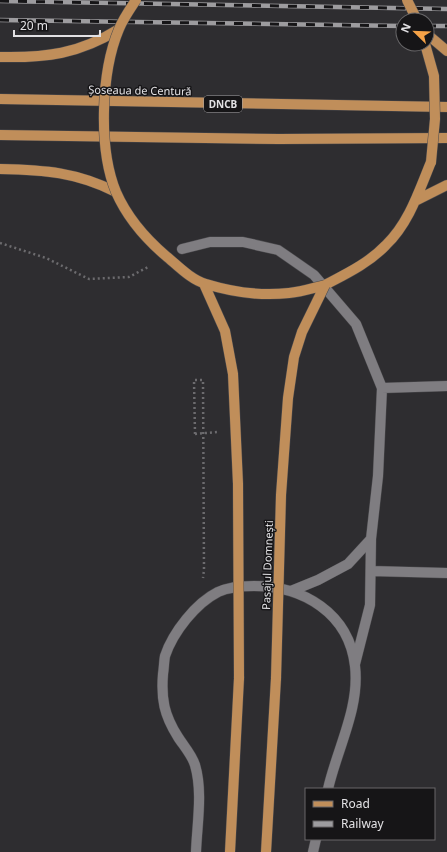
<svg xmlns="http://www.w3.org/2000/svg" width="447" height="852" viewBox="0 0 447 852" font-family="'Noto Sans',sans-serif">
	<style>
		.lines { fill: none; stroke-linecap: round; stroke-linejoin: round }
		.minor-casing { stroke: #4b4a4d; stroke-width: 11 }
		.major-casing { stroke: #4b4a4d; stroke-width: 11 }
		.path { stroke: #6c6b6e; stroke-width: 2.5; stroke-dasharray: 2 3; stroke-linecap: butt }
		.minor { stroke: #7f7d81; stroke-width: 10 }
		.major { stroke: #c08e5a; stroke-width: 10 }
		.rail-casing { stroke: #9d9c9f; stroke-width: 4.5 }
		.rail { stroke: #161517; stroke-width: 3; stroke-dasharray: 9; stroke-linecap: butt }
		.major-bridge-casing { stroke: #4b4a4d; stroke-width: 11; stroke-linecap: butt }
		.path-bridge { stroke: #6c6b6e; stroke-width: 2.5; stroke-dasharray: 2 3; stroke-linecap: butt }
		.major-bridge { stroke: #c08e5a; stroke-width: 10 }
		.labels { text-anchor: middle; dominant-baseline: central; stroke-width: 3; stroke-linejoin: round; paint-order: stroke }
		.shield { fill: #161517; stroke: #a5a4a6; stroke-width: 1 }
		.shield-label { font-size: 10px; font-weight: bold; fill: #e2e1e4 }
		.street-label { font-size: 11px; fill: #e2e1e4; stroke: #161517 }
	</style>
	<rect width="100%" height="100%" fill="#2e2d30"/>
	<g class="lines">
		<!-- minor casing -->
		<g class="minor-casing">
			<path id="minor" d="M 182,249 L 210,242 L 243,242 L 278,250 L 314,275 L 356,324 L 382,388 L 378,476 L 371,539 L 370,605 L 355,664
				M 382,388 L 447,386
				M 371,571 L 447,573
				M 291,591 L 318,580 L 348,564 L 371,539
				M 196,852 C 197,824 203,792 195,765 C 192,755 183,745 178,737 C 164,715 161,699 163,674 C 164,668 164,661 165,656 C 173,632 196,603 218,592 C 229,587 243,586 254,586 C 303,586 349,613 355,666 C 360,708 337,749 328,789
				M 313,852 L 316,839"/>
		</g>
		<!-- major casing -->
		<g class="major-casing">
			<path id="major" d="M 427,34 L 447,51
				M 0,57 C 46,58 79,54 119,29
				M 0,99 L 447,107
				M 0,135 L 279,139 L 447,138
				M 0,169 C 45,170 76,172 116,192
				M 415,201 L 447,185
				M 325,285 C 346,274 369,263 386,245 C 409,223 419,191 431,162
				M 230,852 L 239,678
				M 266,852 L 276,678"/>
		</g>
		<!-- path -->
		<path class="path" d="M 0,243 L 46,258 L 89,279 L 129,277 L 148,267
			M 195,434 L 194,380 L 203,380 L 204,570 L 203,578"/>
		<!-- minor -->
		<use href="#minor" class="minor"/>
		<!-- major -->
		<use href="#major" class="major"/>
		<!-- rail casing -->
		<g class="rail-casing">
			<path id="rail" d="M 0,1 L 447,9
				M 0,20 L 403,26
				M 427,26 L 447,26"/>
		</g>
		<!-- rail -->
		<use href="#rail" class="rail"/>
		<!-- major-bridge casing -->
		<g class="major-bridge-casing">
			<path id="major-bridge" d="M 136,0 C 130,9 123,19 119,29 C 101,72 98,148 116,192 C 127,217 146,239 166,256 C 177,265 191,280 206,284 C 232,292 262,296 289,293 C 301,292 313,288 325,285
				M 407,0 L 417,20
				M 425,44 L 434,76 L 435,119 L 431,162
				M 204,284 L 225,331 L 233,374 L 238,484 L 239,678
				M 276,678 L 281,495 L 288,398 L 294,357 L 302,332 L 325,285"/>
		</g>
		<!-- path-bridge -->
		<path class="path-bridge" d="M 195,434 L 217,432"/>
		<!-- major-bridge -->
		<use href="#major-bridge" class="major-bridge"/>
	</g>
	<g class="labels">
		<!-- shield labels -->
		<rect class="shield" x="204" y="96" width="38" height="16" rx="3"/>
		<g class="shield-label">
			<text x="223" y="104">DNCB</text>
		</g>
		<!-- street labels -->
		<g class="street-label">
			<text transform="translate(140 90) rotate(1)">Șoseaua de Centură</text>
			<text transform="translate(267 565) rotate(-88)">Pasajul Domnești</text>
		</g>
	</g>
	<!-- legend -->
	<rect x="305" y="788" width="130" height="52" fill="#161517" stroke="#686769"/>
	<rect x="313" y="801" width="20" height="6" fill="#c08e5a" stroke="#686769"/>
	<text x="341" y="808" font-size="12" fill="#e2e1e4">Road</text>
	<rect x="313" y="821" width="20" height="6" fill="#9d9c9f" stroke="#686769"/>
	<text x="341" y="828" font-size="12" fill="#e2e1e4">Railway</text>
	<!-- north arrow -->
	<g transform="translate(415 32) rotate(293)"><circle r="19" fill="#161517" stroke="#686769"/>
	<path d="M0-3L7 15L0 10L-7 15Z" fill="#f6a247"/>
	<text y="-6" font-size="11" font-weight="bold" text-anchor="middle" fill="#e2e1e4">N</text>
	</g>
	<!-- scale -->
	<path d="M14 30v6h86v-6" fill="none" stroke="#e2e1e4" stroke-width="2"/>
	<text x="20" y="30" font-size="12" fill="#e2e1e4" stroke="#161517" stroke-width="3" paint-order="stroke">20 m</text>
</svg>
